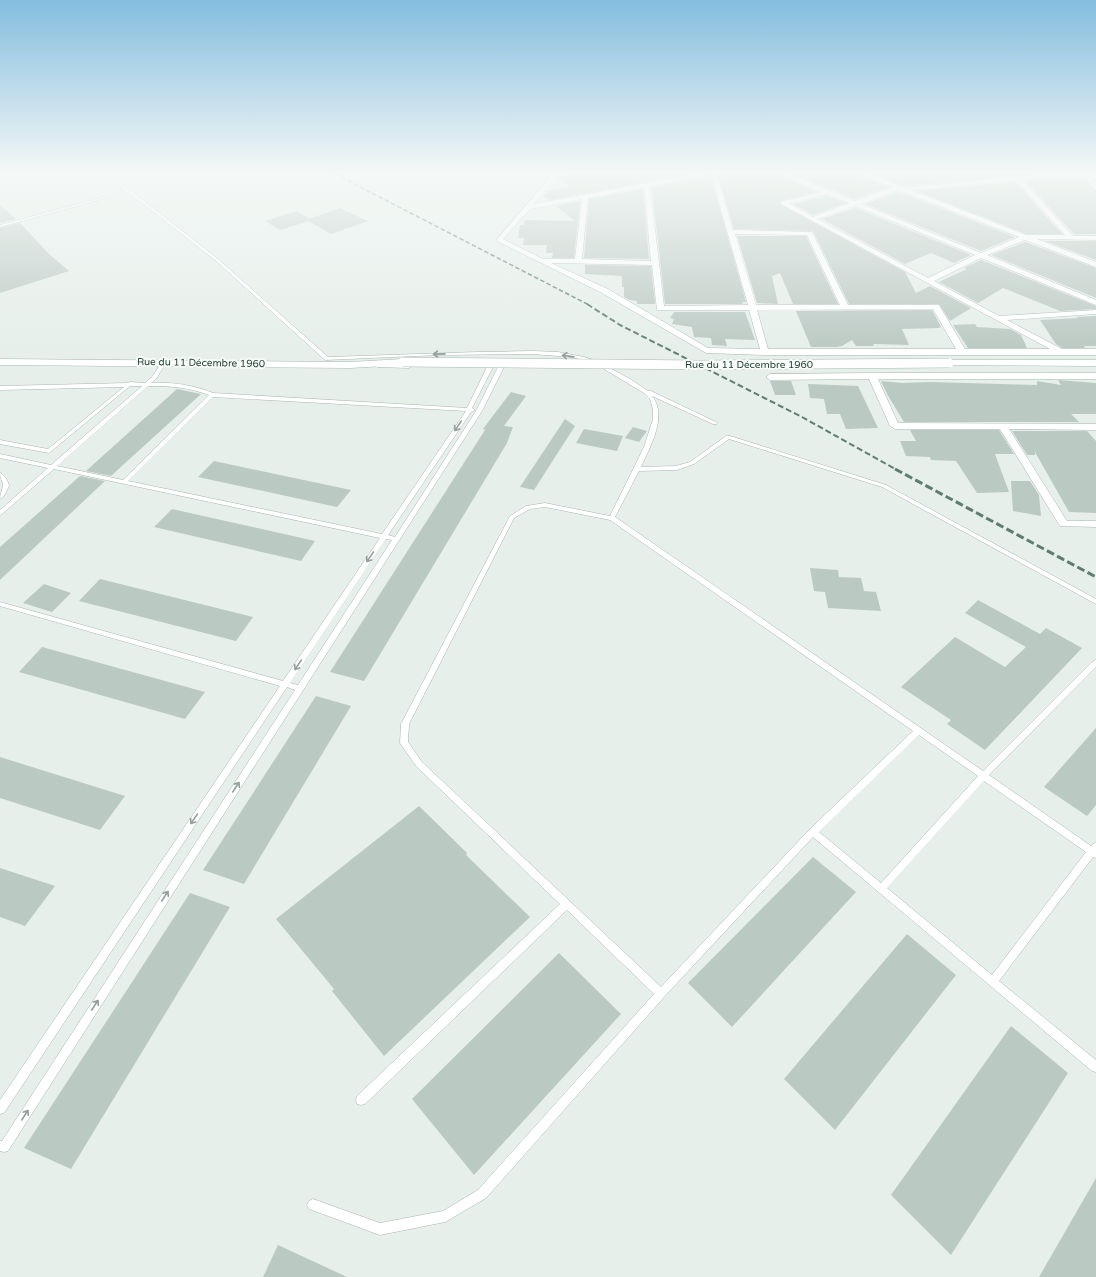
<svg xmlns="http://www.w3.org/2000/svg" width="1096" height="1277" viewBox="0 0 1096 1277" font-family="'Varela Round',sans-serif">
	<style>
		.building { fill: #bbc9c3 }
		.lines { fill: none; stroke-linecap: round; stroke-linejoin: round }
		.lane-casing { stroke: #a8b7b1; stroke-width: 1 }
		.street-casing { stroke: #a8b7b1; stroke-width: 1 }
		.secondary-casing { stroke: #a4bab2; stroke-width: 1 }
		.lane { fill: #fff; fill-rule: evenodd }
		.street { fill: #fff; fill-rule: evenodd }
		.secondary { fill: #fff; fill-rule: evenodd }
		.rail-far2 { stroke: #5f7c73; stroke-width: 1.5; stroke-dasharray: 4.5 2.5; stroke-linecap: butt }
		.rail-far1 { stroke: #5f7c73; stroke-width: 2; stroke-dasharray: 6 3; stroke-linecap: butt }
		.rail { stroke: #5f7c73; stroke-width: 3; stroke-dasharray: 8 3.5; stroke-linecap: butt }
		.secondary-bridge-casing { stroke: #a4bab2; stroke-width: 10; stroke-linecap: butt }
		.secondary-bridge { stroke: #fff; stroke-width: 9 }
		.oneway { stroke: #92a09c }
		.labels { text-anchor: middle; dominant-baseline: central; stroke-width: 4; stroke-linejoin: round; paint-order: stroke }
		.far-street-label { font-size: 10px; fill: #244138; stroke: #f7fbf8 }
	</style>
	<rect width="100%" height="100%" fill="#e6efea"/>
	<!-- building -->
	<path class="building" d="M 583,174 L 689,174 L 549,200 L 543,195 L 549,193 L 547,191 L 571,186 L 557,179 L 559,177 Z
		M 707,174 L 710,174 L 746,302 L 742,302 L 743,304 L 665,304 L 652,187 L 703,177 Z
		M 718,174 L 780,174 L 780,175 L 816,192 L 781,201 L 780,204 L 905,272 L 916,293 L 930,286 L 971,308 L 950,321 L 939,304 L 849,304 L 813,231 L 734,229 Z
		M 792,174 L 860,174 L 861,176 L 889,187 L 855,199 Z
		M 872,174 L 1016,174 L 1012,176 L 904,186 Z
		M 1059,178 L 1086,179 L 1096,191 L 1096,234 L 1074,234 L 1025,181 Z
		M 1015,182 L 1062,234 L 1026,234 L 917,191 Z
		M 643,189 L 649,259 L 584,258 L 589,199 Z
		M 898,192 L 1015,237 L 981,251 L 865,204 Z
		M 827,196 L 845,203 L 813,215 L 793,204 Z
		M 580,201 L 574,258 L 552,258 L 553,253 L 546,253 L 547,245 L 523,245 L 524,238 L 518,238 L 520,225 L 524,225 L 525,220 L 575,221 L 556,206 Z
		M 0,205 L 16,219 L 0,223 Z
		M 340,208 L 368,221 L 331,234 L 309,221 L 280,230 L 265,221 L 297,211 L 309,219 Z
		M 855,208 L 971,255 L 954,263 L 931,253 L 905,264 L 822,219 Z
		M 20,223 L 49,254 L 69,271 L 0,293 L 0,228 Z
		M 737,236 L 806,236 L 838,304 L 793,304 L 780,273 L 772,276 L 778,304 L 757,303 Z
		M 1045,241 L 1096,241 L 1096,260 Z
		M 1025,242 L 1096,268 L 1096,298 L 991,255 Z
		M 981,260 L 1096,306 L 1096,309 L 1060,311 L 1003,288 L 978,303 L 939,282 L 967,269 L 964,268 Z
		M 585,265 L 651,266 L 655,304 L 637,304 L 637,301 L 630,300 L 624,297 L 624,287 L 622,287 L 622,276 L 585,274 Z
		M 932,310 L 941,327 L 939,328 L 902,329 L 909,345 L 873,344 L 874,346 L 856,346 L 852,340 L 842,346 L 836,347 L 811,347 L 796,311 Z
		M 674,312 L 745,312 L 755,340 L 725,339 L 727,346 L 712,345 L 711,338 L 694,337 L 692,327 L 672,324 L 674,319 L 670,318 Z
		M 1096,316 L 1096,346 L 1084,346 L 1085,348 L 1062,348 L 1056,344 L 1040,320 L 1079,318 L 1075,317 Z
		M 975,324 L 977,327 L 1010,329 L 1021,335 L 1027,348 L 968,348 L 953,325 Z
		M 1058,380 L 1096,383 L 1096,414 L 1071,414 L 1079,422 L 904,422 L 887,394 L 881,381 L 902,383 L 930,382 L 1037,385 L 1037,381 L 1061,385 Z
		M 770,381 L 791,381 L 796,395 L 775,395 Z
		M 808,384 L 858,386 L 878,428 L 846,429 L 840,414 L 827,414 L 824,399 L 810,398 Z
		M 177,389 L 201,394 L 111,476 L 86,471 Z
		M 511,392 L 526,396 L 504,426 L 513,427 L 507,443 L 364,681 L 330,672 L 485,430 L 483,429 Z
		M 565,419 L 575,426 L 534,490 L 520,487 Z
		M 633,427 L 647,431 L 639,442 L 625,438 Z
		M 584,429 L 623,436 L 617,451 L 576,443 Z
		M 910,430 L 999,430 L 1014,454 L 995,454 L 1009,492 L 977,493 L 956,461 L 931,460 L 930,457 L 906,456 L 900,441 L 916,441 Z
		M 1012,431 L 1087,431 L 1096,441 L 1096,513 L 1069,512 L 1035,452 L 1035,455 L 1027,455 Z
		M 214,461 L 351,490 L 337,507 L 198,477 Z
		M 80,476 L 105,481 L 0,580 L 0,547 Z
		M 1011,481 L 1030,481 L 1039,495 L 1041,516 L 1013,511 Z
		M 172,509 L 315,541 L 301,561 L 154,527 Z
		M 810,568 L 838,570 L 839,577 L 861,578 L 864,591 L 876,592 L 881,611 L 828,608 L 825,592 L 814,591 Z
		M 100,579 L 253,617 L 236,641 L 79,601 Z
		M 44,584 L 71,593 L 52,612 L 23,603 Z
		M 978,600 L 1040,634 L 1046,628 L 1082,648 L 985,750 L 947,724 L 951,720 L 901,687 L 955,637 L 1005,667 L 1026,647 L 965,613 Z
		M 42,647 L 205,692 L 185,719 L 19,672 Z
		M 316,696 L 351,706 L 244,884 L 203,870 Z
		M 1096,728 L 1096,805 L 1087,816 L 1044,787 Z
		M 0,757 L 125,796 L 100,830 L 0,798 Z
		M 419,806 L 467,853 L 466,855 L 530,917 L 384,1056 L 332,991 L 334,989 L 276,919 Z
		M 813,857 L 856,892 L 732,1027 L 688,983 Z
		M 0,868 L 55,886 L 25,926 L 0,917 Z
		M 190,893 L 230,907 L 71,1169 L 24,1148 Z
		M 907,934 L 956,975 L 835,1130 L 784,1079 Z
		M 559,953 L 621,1014 L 474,1175 L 412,1099 Z
		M 1011,1026 L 1068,1073 L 951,1255 L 891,1195 Z
		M 1096,1178 L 1096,1277 L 1039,1277 Z
		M 278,1245 L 347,1277 L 263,1277 Z"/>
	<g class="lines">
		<!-- lane casing -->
		<g class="lane-casing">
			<path id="lane" d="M 103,174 L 107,174 L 130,190 L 218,259 L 328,357 L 478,352 L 532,351 L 558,352 L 584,357 L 597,361 L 630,379 L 648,391 L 651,391 L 718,423 L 717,424 L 713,424 L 652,396 C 668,416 650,447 641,467 L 676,466 L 690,462 L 726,436 L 730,436 L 886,485 L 1096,599 L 1096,604 L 882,487 L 729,439 L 694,464 L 677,470 L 639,471 L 615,517 L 983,771 L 1093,661 L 1096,660 L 1096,667 L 989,775 L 1091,846 L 1096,842 L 1096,858 L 1093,857 L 999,981 L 1096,1060 L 1096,1072 L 1092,1071 L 813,837 L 664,997 L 486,1198 L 445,1222 L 380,1235 L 309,1209 L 307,1205 L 309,1201 L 313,1199 L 380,1223 L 443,1211 L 478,1190 L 654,994 L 567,910 L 365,1104 L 361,1105 L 357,1104 L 356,1100 L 357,1096 L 560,904 L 416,766 L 400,743 L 401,724 L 510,516 L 526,506 L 545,503 L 610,516 L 644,447 L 653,419 L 653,409 L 650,399 L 644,393 L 599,366 L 588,361 L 571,357 L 532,354 L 440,355 L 325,360 L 216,261 L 128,192 L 0,227 L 0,225 L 126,191 ZM 545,507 L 610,520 L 913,731 L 810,829 L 661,987 L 422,762 L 408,742 L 409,724 L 514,518 L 530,509 ZM 919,735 L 978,776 L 881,883 L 819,832 ZM 984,781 L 1086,852 L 992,975 L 887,888 Z
				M 162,362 L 166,363 L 156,379 L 151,383 C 173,382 193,385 213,393 L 467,408 L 487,367 L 492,366 L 493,367 L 472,408 L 475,410 L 471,412 L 388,535 L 395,537 L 476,411 L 498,367 L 501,365 L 504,367 L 482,411 L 8,1151 L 4,1152 L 0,1151 L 0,1141 L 2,1141 L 295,690 L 287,687 L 4,1113 L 0,1114 L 0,1100 L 280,686 L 0,606 L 0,602 L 283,681 L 380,538 L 54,469 L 2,514 L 0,515 L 0,510 L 48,468 L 0,458 L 0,454 L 51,465 L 142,386 L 130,386 L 49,453 L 0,444 L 0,440 L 48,449 L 124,387 L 0,390 L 0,386 L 128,383 L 130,382 L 145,383 L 152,377 ZM 148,386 C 171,386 187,387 209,395 L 123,480 L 57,466 ZM 213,397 L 466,411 L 382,534 L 128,481 ZM 386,539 L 392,540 L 298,685 L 290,683 Z
				M 379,364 L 409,364 L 412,366 L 409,368 L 377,367 L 376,366 Z
				M 0,473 C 5,475 8,481 9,486 L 4,496 L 0,499 C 0,494 3,489 3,484 C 2,480 0,478 0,473 Z"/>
		</g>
		<!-- street casing -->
		<g class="street-casing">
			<path id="street" d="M 553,174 L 559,174 L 534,204 L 695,174 L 706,174 L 703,176 L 650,186 L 664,306 L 748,305 L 711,174 L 717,174 L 733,230 L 812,232 L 848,305 L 939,305 L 965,349 L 1050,349 L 781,204 L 781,202 L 821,192 L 781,174 L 789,174 L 855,201 L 893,187 L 862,175 L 861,174 L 869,174 L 904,188 L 1013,177 L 1016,175 L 1019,176 L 1065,174 L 1062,176 L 1022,180 L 1073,236 L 1096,236 L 1096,240 L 1037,239 L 1096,262 L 1096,267 L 1025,240 L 987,255 L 1096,300 L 1096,305 L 981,258 L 934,281 L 999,316 L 1096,310 L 1096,314 L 1007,320 L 1062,349 L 1096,349 L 1096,355 L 765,355 L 706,353 L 602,293 L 497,241 L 497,239 ZM 1016,180 L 1065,235 L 1026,235 L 911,190 ZM 644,187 L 651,261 L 582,259 L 588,198 ZM 898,190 L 1019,237 L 981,253 L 861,204 ZM 827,194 L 849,203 L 813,217 L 789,203 ZM 582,199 L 575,259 L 543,259 L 503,239 L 530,209 ZM 855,206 L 975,255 L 928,278 L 818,219 ZM 735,234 L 807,235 L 840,305 L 756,305 ZM 551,263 L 652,265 L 657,310 L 749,310 L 760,349 L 708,348 L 608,289 ZM 933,309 L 956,349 L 768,349 L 757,310 Z
				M 1088,174 L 1094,174 L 1096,175 L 1096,180 Z
				M 872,373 L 1096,373 L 1096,379 L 878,379 L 898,423 L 1096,424 L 1096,430 L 1009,429 L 1067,521 L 1096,521 L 1096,527 L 1060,526 L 1000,429 L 895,429 L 890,426 L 869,379 L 770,380 L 766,377 L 770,374 Z"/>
		</g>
		<!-- secondary casing -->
		<g class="secondary-casing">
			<path id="secondary" d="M 0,359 L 350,362 L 403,359 L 407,362 L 403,365 L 350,368 L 0,365 Z
				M 949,360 L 1096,360 L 1096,366 L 946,365 L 945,363 L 946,361 Z"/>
		</g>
		<!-- lane -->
		<use href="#lane" class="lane"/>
		<!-- street -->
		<use href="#street" class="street"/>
		<!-- secondary -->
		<use href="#secondary" class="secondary"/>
		<!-- rail-far2 -->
		<path class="rail-far2" d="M 335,174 L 589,305"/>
		<!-- rail-far1 -->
		<path class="rail-far1" d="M 587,304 L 620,325 L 802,417 L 897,470"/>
		<!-- rail -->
		<path class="rail" d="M 895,469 L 1096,577"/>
		<!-- secondary-bridge casing -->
		<g class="secondary-bridge-casing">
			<path id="secondary-bridge" d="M 403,362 L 700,365 L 949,363"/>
		</g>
		<!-- secondary-bridge -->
		<use href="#secondary-bridge" class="secondary-bridge"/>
	</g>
	<!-- one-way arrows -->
	<defs><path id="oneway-shaft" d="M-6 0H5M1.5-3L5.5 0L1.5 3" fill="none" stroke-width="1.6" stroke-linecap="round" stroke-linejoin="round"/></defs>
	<g class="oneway">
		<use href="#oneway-shaft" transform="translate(439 354) rotate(179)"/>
		<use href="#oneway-shaft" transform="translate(568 356) rotate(-172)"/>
		<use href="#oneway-shaft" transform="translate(458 426) rotate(124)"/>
		<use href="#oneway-shaft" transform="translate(370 557) rotate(124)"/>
		<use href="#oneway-shaft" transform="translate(298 665) rotate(124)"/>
		<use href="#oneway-shaft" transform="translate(236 787) rotate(-57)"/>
		<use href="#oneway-shaft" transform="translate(194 819) rotate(124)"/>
		<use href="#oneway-shaft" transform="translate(165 896) rotate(-57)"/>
		<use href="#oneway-shaft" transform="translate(95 1005) rotate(-57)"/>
		<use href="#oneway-shaft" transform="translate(25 1115) rotate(-57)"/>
	</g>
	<!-- sky -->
	<linearGradient id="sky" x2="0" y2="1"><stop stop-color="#84bddf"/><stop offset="0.49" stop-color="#f4f8f6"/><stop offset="1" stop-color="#f4f8f6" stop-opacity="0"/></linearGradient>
	<rect width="1096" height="352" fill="url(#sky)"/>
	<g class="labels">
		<!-- far-street labels -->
		<g class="far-street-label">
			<text transform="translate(201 363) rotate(1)">Rue du 11 Décembre 1960</text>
			<text x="749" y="365">Rue du 11 Décembre 1960</text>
		</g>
	</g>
</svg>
